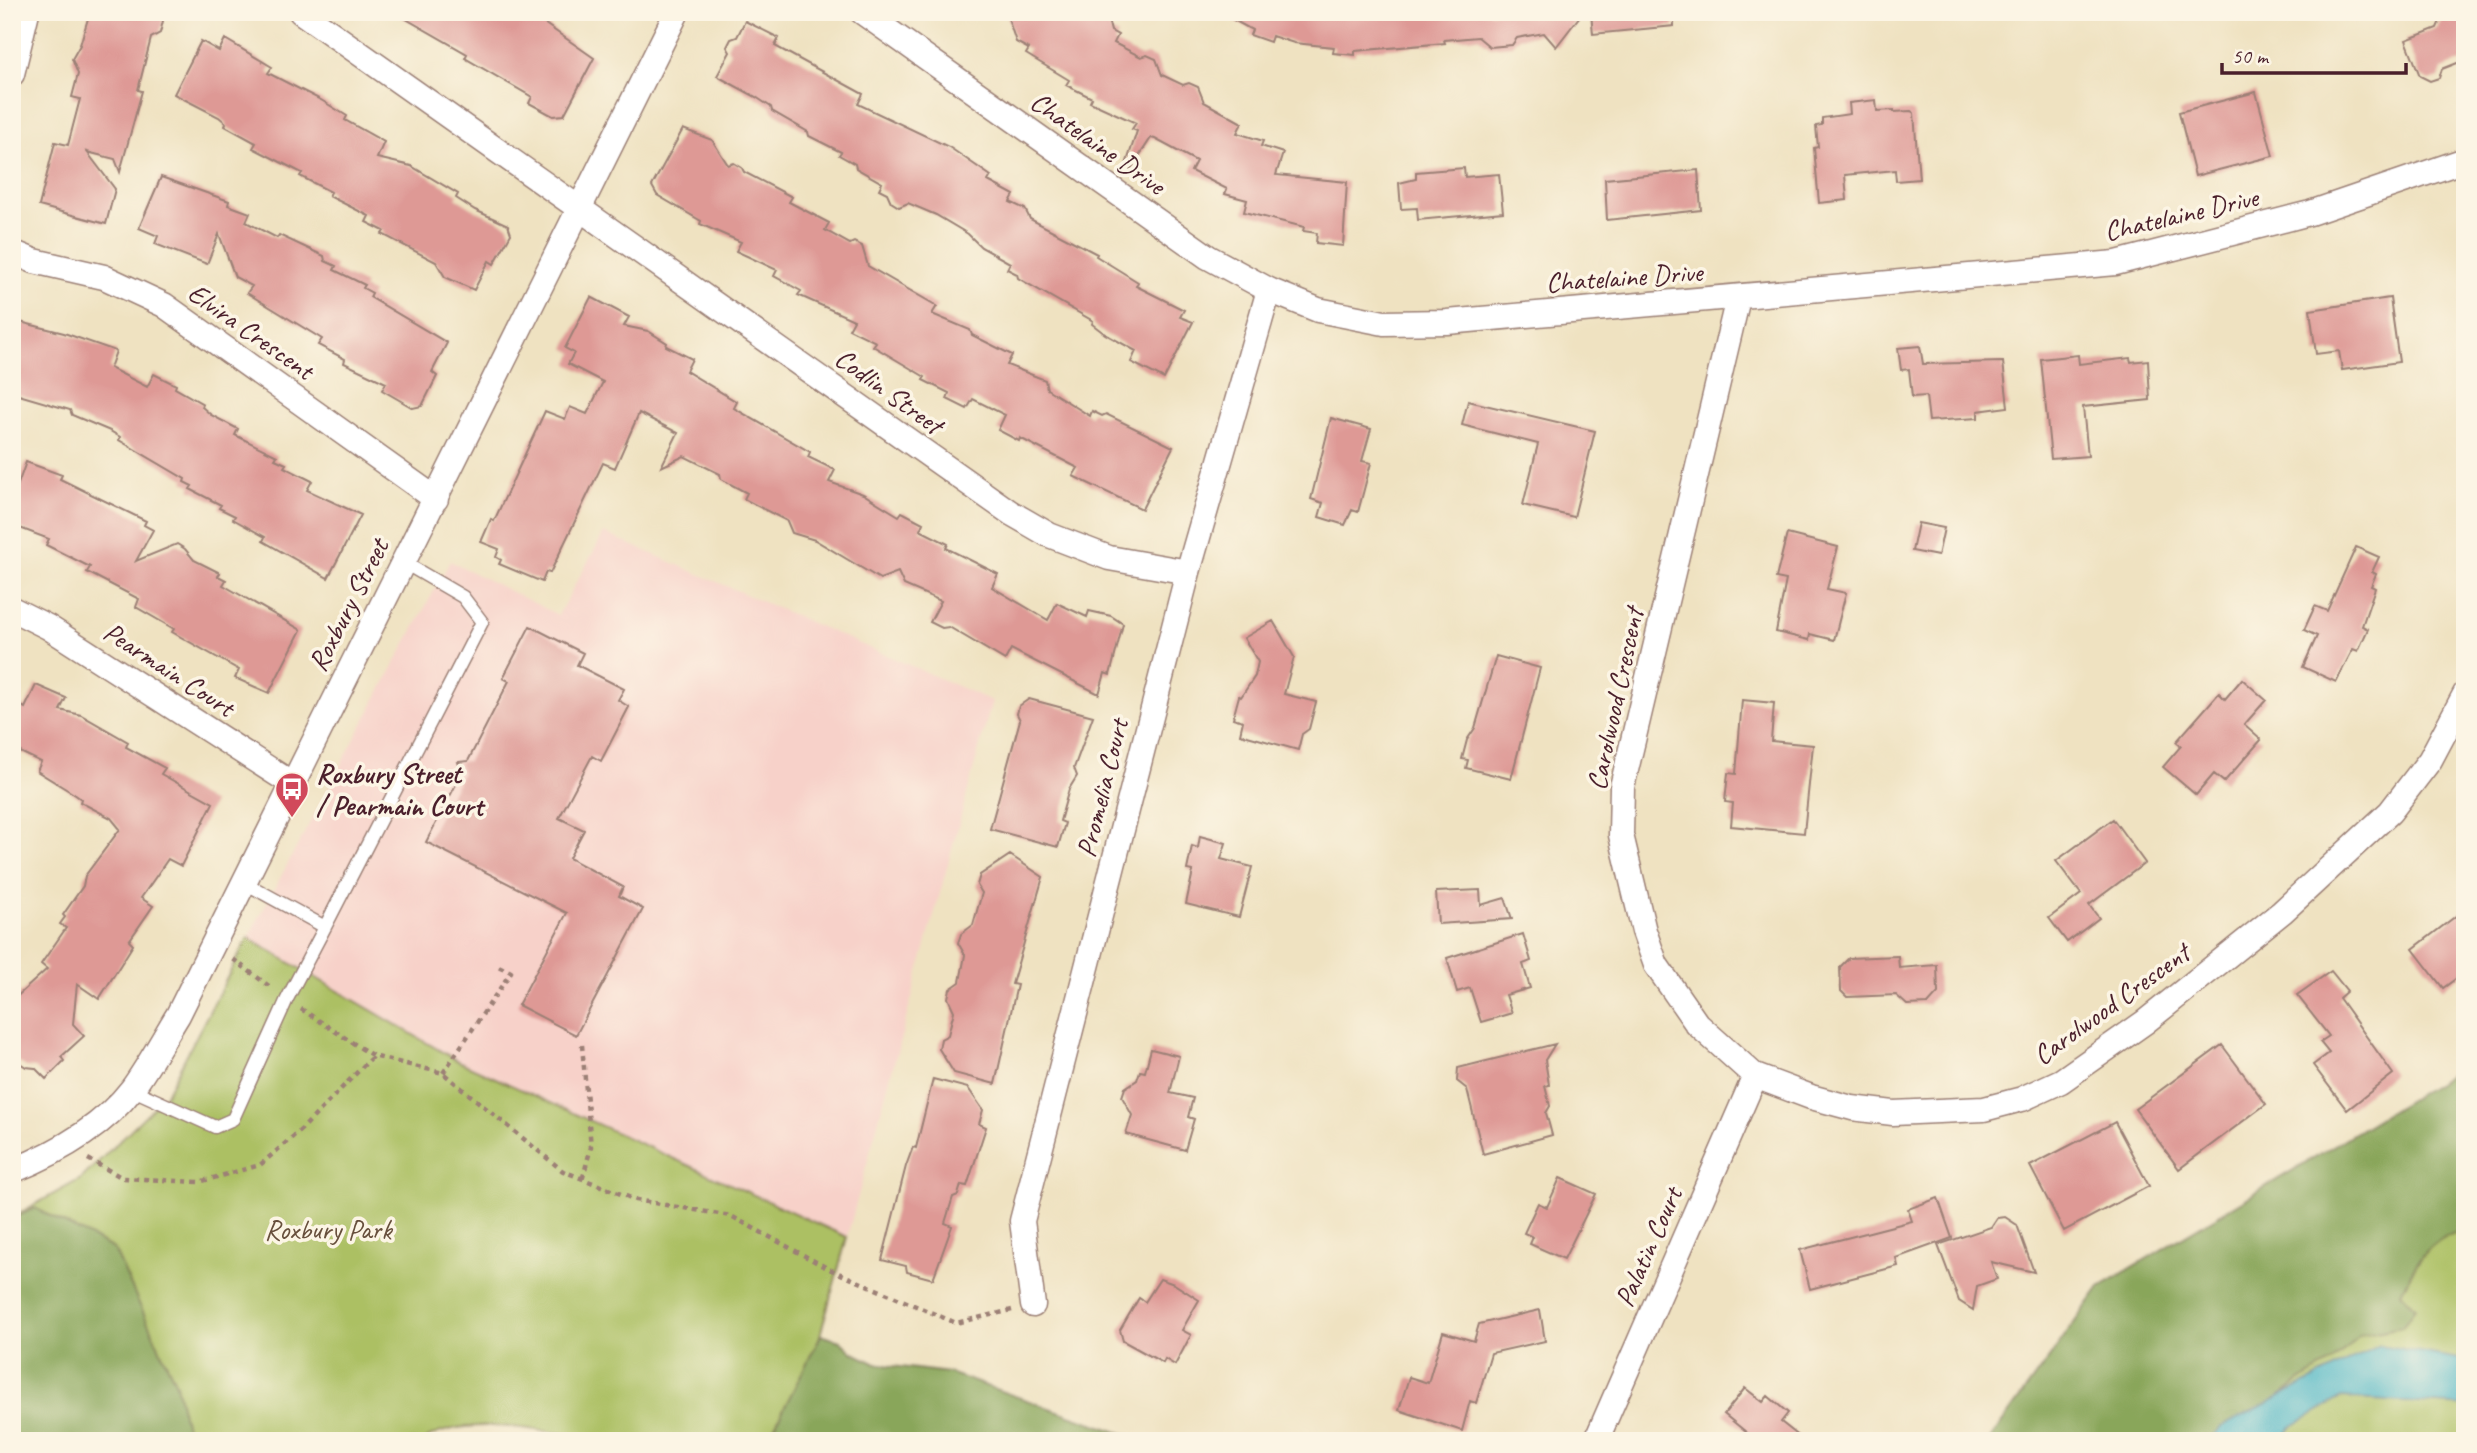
<svg xmlns="http://www.w3.org/2000/svg" width="2477" height="1453" viewBox="0 0 2477 1453" font-family="Caveat,sans-serif">
	<style>
		.built { fill: #f7d1c9 }
		.green { fill: #acc064; stroke: #7b7048; stroke-width: 2 }
		.forest { fill: #89a65a; stroke: #6a6242; stroke-width: 2 }
		.water { fill: #47b4c4; stroke: #486a78; stroke-width: 2 }
		.building { fill: #de9995 }
		.lines { fill: none; stroke-linecap: round; stroke-linejoin: round }
		.lane-casing { stroke: #9c8076; stroke-width: 15 }
		.street-casing { stroke: #9c8076; stroke-width: 27 }
		.path { stroke: #9c8076; stroke-width: 4.5; stroke-dasharray: 5 5; stroke-linecap: butt }
		.lane { stroke: #fff; stroke-width: 12 }
		.street { stroke: #fff; stroke-width: 24 }
		.labels { text-anchor: middle; dominant-baseline: central; stroke-width: 7; stroke-linejoin: round; paint-order: stroke }
		.street-label { font-size: 28px; fill: #4a1f2b; stroke: #fcf5e5 }
		.poi-label { font-size: 28px; font-weight: bold; fill: #4a1f2b; stroke: #fcf5e5; text-anchor: start }
		.park-label { font-size: 28px; fill: #674f3c; stroke: #fcf5e5 }
	</style>
	<rect width="100%" height="100%" fill="#fcf5e5"/>
	<filter id="ink" filterUnits="userSpaceOnUse"><feTurbulence type="fractalNoise" baseFrequency=".0143" numOctaves="2"/><feDisplacementMap in="SourceGraphic" scale="14" xChannelSelector="R" yChannelSelector="G"/><feConvolveMatrix kernelMatrix="1 2 1 2 8 2 1 2 1" color-interpolation-filters="sRGB"/></filter>
	<filter id="wash" filterUnits="userSpaceOnUse"><feTurbulence type="fractalNoise" baseFrequency=".00686" numOctaves="4" result="noise"/><feDisplacementMap in="SourceGraphic" scale="28" xChannelSelector="R" yChannelSelector="G"/><feGaussianBlur stdDeviation="1.57" result="paint"/><feColorMatrix in="noise" values="0 0 0 0 0 0 0 0 0 0 0 0 0 0 0 0 0 1.4 0 .05"/><feComposite in="paint" operator="in"/></filter>
	<g filter="url(#wash)">
		<rect width="100%" height="100%" fill="#efe2c1"/>
		<!-- built -->
		<path class="built" d="M 604,533 L 992,701 L 847,1237 L 458,1061 L 248,938 L 450,561 L 558,615 Z"/>
		<!-- green -->
		<path class="green" d="M 248,938 L 458,1061 L 847,1237 L 791,1441 C 732,1441 671,1446 613,1441 C 562,1436 467,1410 423,1441 L 12,1441 L 12,1217 L 81,1179 L 165,1096 Z
			M 2465,1200 L 2465,1441 L 2174,1441 Z"/>
		<!-- forest -->
		<path class="forest" d="M 2465,1066 L 2465,1232 C 2433,1232 2413,1266 2401,1293 L 2415,1307 L 2402,1327 L 2360,1335 L 2332,1362 L 2303,1379 L 2222,1441 L 1989,1441 L 2100,1287 Z
			M 35,1208 L 114,1249 L 176,1384 L 189,1441 L 12,1441 L 12,1219 Z
			M 821,1335 L 840,1341 L 852,1352 L 876,1364 L 949,1373 L 1144,1441 L 747,1441 L 771,1434 Z"/>
		<!-- water -->
		<path class="water" d="M 2380,1345 L 2465,1360 L 2465,1406 L 2341,1398 L 2293,1426 L 2279,1441 L 2211,1441 L 2221,1427 Z"/>
		<g id="blocks">
			<!-- building -->
			<path class="building" d="M 90,12 L 157,12 L 163,21 L 160,33 L 151,38 L 138,90 L 142,91 L 120,172 L 115,159 L 87,152 L 115,189 L 106,224 L 39,206 L 55,142 L 68,145 L 80,99 L 72,97 L 78,74 L 72,59 L 80,45 Z
				M 394,12 L 528,12 L 594,58 L 564,115 L 553,116 L 529,103 L 532,97 L 465,58 L 467,54 Z
				M 1006,12 L 1106,12 L 1111,31 L 1118,35 L 1114,43 L 1141,57 L 1147,55 L 1156,59 L 1162,75 L 1183,85 L 1189,83 L 1198,87 L 1204,102 L 1242,123 L 1237,133 L 1263,141 L 1261,146 L 1283,153 L 1276,175 L 1347,182 L 1343,246 L 1316,243 L 1317,233 L 1303,231 L 1304,227 L 1244,212 L 1247,200 L 1225,194 L 1227,189 L 1191,171 L 1196,161 L 1155,139 L 1151,138 L 1130,170 L 1125,168 L 1137,131 L 1132,129 L 1136,123 L 1090,102 L 1092,98 L 1066,85 L 1069,80 L 1026,54 L 1029,49 L 1016,42 Z
				M 1219,12 L 1583,12 L 1556,47 L 1544,33 L 1517,38 L 1512,45 L 1490,47 L 1478,37 L 1444,40 L 1445,43 L 1355,51 L 1355,55 L 1333,53 L 1334,47 L 1294,43 L 1272,36 L 1270,42 L 1250,35 L 1252,30 Z
				M 1591,12 L 1674,12 L 1674,26 L 1593,34 Z
				M 2459,12 L 2465,12 L 2465,60 L 2442,69 L 2439,78 L 2430,81 L 2420,76 L 2406,40 L 2437,28 L 2441,19 Z
				M 745,21 L 779,38 L 775,46 L 863,94 L 858,104 L 949,147 L 991,176 L 988,181 L 1014,195 L 1010,202 L 1025,209 L 1030,219 L 1097,254 L 1096,256 L 1138,282 L 1136,286 L 1184,310 L 1180,317 L 1193,322 L 1164,379 L 1131,362 L 1136,351 L 1105,334 L 1092,324 L 1093,321 L 1018,278 L 1017,274 L 1007,269 L 1010,263 L 981,247 L 968,234 L 936,215 L 908,203 L 899,207 L 891,202 L 887,193 L 879,189 L 882,183 L 856,168 L 855,164 L 839,155 L 841,152 L 809,136 L 808,132 L 772,111 L 771,107 L 756,97 L 717,76 L 730,52 L 727,47 L 731,39 L 737,37 Z
				M 225,39 L 272,67 L 268,73 L 321,100 L 347,116 L 345,120 L 384,142 L 377,158 L 411,166 L 458,194 L 456,198 L 475,210 L 508,225 L 511,234 L 494,264 L 489,261 L 474,290 L 445,277 L 436,262 L 382,234 L 384,231 L 366,222 L 369,216 L 329,196 L 331,192 L 300,176 L 302,173 L 253,148 L 256,143 L 225,126 L 226,123 L 219,117 L 174,94 L 201,41 L 219,51 Z
				M 2256,92 L 2273,156 L 2195,176 L 2179,112 Z
				M 1876,100 L 1877,111 L 1894,110 L 1894,112 L 1911,111 L 1914,113 L 1919,179 L 1896,181 L 1895,170 L 1845,175 L 1847,200 L 1819,203 L 1814,148 L 1818,147 L 1816,126 L 1822,125 L 1822,118 L 1850,114 L 1849,103 Z
				M 683,129 L 712,140 L 728,165 L 734,163 L 742,168 L 744,172 L 792,197 L 789,202 L 829,223 L 825,230 L 850,244 L 854,242 L 862,246 L 868,266 L 937,306 L 932,314 L 970,330 L 972,335 L 1012,355 L 1007,365 L 1045,380 L 1047,389 L 1090,416 L 1092,411 L 1102,416 L 1106,414 L 1173,447 L 1142,509 L 1073,476 L 1078,468 L 1020,438 L 1019,441 L 998,430 L 1005,415 L 973,399 L 967,409 L 947,399 L 949,393 L 923,380 L 925,377 L 873,346 L 876,342 L 849,329 L 854,320 L 798,295 L 801,291 L 774,276 L 777,270 L 736,251 L 741,242 L 700,224 L 701,221 L 657,195 L 652,186 Z
				M 1464,168 L 1465,177 L 1499,174 L 1503,212 L 1418,220 L 1417,208 L 1401,209 L 1399,183 L 1416,179 L 1416,172 Z
				M 1698,170 L 1701,210 L 1607,220 L 1605,179 Z
				M 161,177 L 229,201 L 228,205 L 250,213 L 246,222 L 277,238 L 279,235 L 324,256 L 325,261 L 336,266 L 334,270 L 365,285 L 363,288 L 372,293 L 370,297 L 447,343 L 432,372 L 437,376 L 422,406 L 413,408 L 382,390 L 386,383 L 344,363 L 345,359 L 318,345 L 322,339 L 247,293 L 252,286 L 235,277 L 219,234 L 207,264 L 155,244 L 158,236 L 139,228 Z
				M 591,297 L 629,317 L 624,326 L 648,331 L 667,343 L 666,346 L 692,359 L 686,371 L 737,402 L 734,408 L 810,452 L 808,457 L 835,470 L 829,482 L 863,494 L 899,516 L 902,512 L 923,523 L 920,530 L 948,544 L 946,548 L 998,574 L 992,587 L 1048,620 L 1057,603 L 1087,617 L 1089,611 L 1111,616 L 1123,624 L 1110,675 L 1105,673 L 1099,694 L 1011,649 L 1005,660 L 949,627 L 942,628 L 930,622 L 941,601 L 904,585 L 898,572 L 880,579 L 815,540 L 792,533 L 787,521 L 744,499 L 747,493 L 721,479 L 720,474 L 684,456 L 661,467 L 678,433 L 639,413 L 615,468 L 603,463 L 550,573 L 546,572 L 542,582 L 499,564 L 501,560 L 496,557 L 499,549 L 481,542 L 491,519 L 494,521 L 545,411 L 565,419 L 570,407 L 587,414 L 603,382 L 568,364 L 574,353 L 565,348 Z
				M 2390,298 L 2399,362 L 2342,370 L 2339,351 L 2316,354 L 2310,310 Z
				M 12,320 L 64,333 L 116,351 L 110,368 L 147,387 L 154,374 L 176,385 L 175,388 L 203,404 L 202,407 L 211,415 L 238,429 L 235,435 L 277,456 L 275,459 L 286,464 L 284,467 L 312,481 L 307,490 L 361,515 L 328,578 L 263,541 L 265,537 L 233,519 L 235,516 L 219,508 L 221,505 L 190,489 L 192,486 L 184,482 L 185,479 L 119,440 L 120,437 L 110,431 L 72,415 L 70,410 L 12,393 Z
				M 1920,346 L 1923,364 L 2003,362 L 2008,407 L 1978,411 L 1978,418 L 1929,421 L 1926,396 L 1912,397 L 1909,369 L 1901,370 L 1898,348 Z
				M 2078,355 L 2079,364 L 2130,358 L 2131,362 L 2148,360 L 2150,400 L 2083,407 L 2088,456 L 2051,459 L 2041,359 Z
				M 1468,401 L 1595,431 L 1574,517 L 1523,505 L 1538,444 L 1462,425 Z
				M 1331,418 L 1371,429 L 1362,461 L 1371,463 L 1358,512 L 1352,510 L 1345,525 L 1319,517 L 1323,503 L 1311,499 Z
				M 26,462 L 62,475 L 60,479 L 146,521 L 144,525 L 153,530 L 136,561 L 177,544 L 185,549 L 194,560 L 220,573 L 218,576 L 226,580 L 223,585 L 301,630 L 269,693 L 235,678 L 239,670 L 172,632 L 174,629 L 136,607 L 139,599 L 87,572 L 90,567 L 46,545 L 49,539 L 12,525 L 17,499 L 13,498 Z
				M 1918,523 L 1944,528 L 1938,556 L 1912,551 Z
				M 1787,534 L 1838,547 L 1827,589 L 1846,593 L 1834,640 L 1810,634 L 1809,640 L 1776,632 L 1786,580 L 1776,578 Z
				M 2356,547 L 2379,557 L 2372,572 L 2376,574 L 2371,586 L 2375,588 L 2362,626 L 2368,629 L 2358,651 L 2353,649 L 2336,682 L 2303,667 L 2317,636 L 2304,630 L 2315,606 L 2327,611 Z
				M 1273,621 L 1294,657 L 1284,694 L 1316,702 L 1309,729 L 1302,734 L 1298,750 L 1240,734 L 1243,721 L 1233,718 L 1239,696 L 1241,697 L 1255,676 L 1258,662 L 1244,638 Z
				M 530,626 L 583,653 L 577,665 L 624,689 L 618,700 L 629,707 L 601,761 L 592,756 L 559,818 L 584,830 L 569,858 L 623,887 L 619,896 L 643,909 L 576,1035 L 518,1005 L 567,913 L 426,842 L 462,773 L 458,762 L 468,761 L 509,681 L 503,678 Z
				M 1496,656 L 1540,668 L 1511,779 L 1466,768 L 1468,760 L 1462,759 L 1467,740 L 1475,728 Z
				M 2242,679 L 2266,700 L 2244,725 L 2261,740 L 2224,782 L 2214,774 L 2196,795 L 2163,767 L 2181,746 L 2176,742 L 2219,693 L 2225,699 Z
				M 36,685 L 66,698 L 60,710 L 81,715 L 128,742 L 126,747 L 165,768 L 161,774 L 213,803 L 181,866 L 168,859 L 141,898 L 153,906 L 129,941 L 133,945 L 99,999 L 77,984 L 73,1024 L 84,1036 L 61,1057 L 64,1061 L 46,1079 L 35,1068 L 26,1067 L 12,1058 L 12,1001 L 47,969 L 41,964 L 66,928 L 60,924 L 65,917 L 63,915 L 83,886 L 85,876 L 120,829 L 111,818 L 80,802 L 81,799 L 74,794 L 37,771 L 41,762 L 12,748 L 12,720 L 20,705 L 25,708 Z
				M 1029,699 L 1093,716 L 1074,768 L 1077,776 L 1069,789 L 1060,821 L 1065,823 L 1058,847 L 990,829 L 1020,720 L 1017,714 L 1019,706 Z
				M 1742,700 L 1774,703 L 1771,741 L 1813,745 L 1804,833 L 1731,826 L 1733,803 L 1725,802 L 1728,773 L 1736,774 Z
				M 2113,819 L 2145,863 L 2089,905 L 2099,918 L 2067,942 L 2049,918 L 2081,894 L 2056,861 Z
				M 1200,836 L 1226,843 L 1221,859 L 1252,867 L 1239,917 L 1186,904 L 1193,871 L 1187,870 L 1192,846 L 1198,848 Z
				M 1010,855 L 1043,877 L 1012,984 L 1017,985 L 995,1084 L 954,1073 L 939,1049 L 941,1039 L 948,1035 L 954,1011 L 948,998 L 950,989 L 960,982 L 965,955 L 958,943 L 961,934 L 973,925 L 982,893 L 977,885 L 980,875 Z
				M 1480,890 L 1481,905 L 1505,898 L 1512,919 L 1438,924 L 1436,892 Z
				M 2465,909 L 2465,972 L 2443,988 L 2413,949 Z
				M 1523,934 L 1531,961 L 1523,964 L 1530,988 L 1506,995 L 1512,1013 L 1481,1022 L 1470,988 L 1457,992 L 1447,958 Z
				M 1898,956 L 1899,968 L 1937,965 L 1938,993 L 1928,1004 L 1907,1005 L 1896,995 L 1847,997 L 1841,991 L 1840,967 L 1849,958 Z
				M 2331,971 L 2347,991 L 2339,998 L 2393,1074 L 2347,1110 L 2313,1065 L 2329,1053 L 2320,1042 L 2329,1036 L 2297,995 Z
				M 1555,1044 L 1545,1060 L 1549,1085 L 1545,1086 L 1550,1106 L 1546,1113 L 1552,1135 L 1483,1154 L 1467,1089 L 1457,1081 L 1458,1068 Z
				M 2222,1045 L 2266,1104 L 2179,1169 L 2135,1109 Z
				M 1151,1049 L 1179,1056 L 1170,1093 L 1193,1098 L 1188,1117 L 1194,1119 L 1185,1150 L 1126,1134 L 1132,1115 L 1122,1097 L 1125,1088 L 1137,1080 L 1140,1071 L 1145,1072 Z
				M 933,1079 L 968,1088 L 983,1110 L 979,1124 L 986,1127 L 967,1186 L 961,1185 L 958,1195 L 953,1197 L 945,1223 L 952,1226 L 933,1279 L 907,1272 L 906,1266 L 882,1260 L 906,1166 L 913,1147 L 916,1148 Z
				M 2115,1122 L 2149,1186 L 2064,1231 L 2030,1166 Z
				M 1560,1178 L 1596,1194 L 1564,1259 L 1530,1244 L 1533,1237 L 1524,1233 L 1538,1203 L 1547,1207 Z
				M 1938,1198 L 1952,1238 L 1896,1258 L 1898,1266 L 1810,1289 L 1800,1250 L 1912,1221 L 1908,1209 Z
				M 2005,1217 L 2017,1225 L 2034,1272 L 1991,1262 L 1997,1279 L 1977,1286 L 1973,1310 L 1959,1301 L 1938,1245 L 1991,1227 L 1997,1218 Z
				M 1160,1279 L 1174,1284 L 1199,1300 L 1182,1330 L 1191,1335 L 1175,1365 L 1165,1359 L 1163,1363 L 1123,1341 L 1120,1330 L 1139,1298 L 1145,1302 Z
				M 1540,1310 L 1545,1341 L 1491,1353 L 1476,1403 L 1470,1401 L 1462,1431 L 1399,1410 L 1409,1377 L 1428,1383 L 1443,1332 L 1474,1341 L 1479,1324 Z
				M 1745,1388 L 1763,1402 L 1768,1396 L 1788,1413 L 1781,1422 L 1805,1441 L 1757,1441 L 1724,1414 Z"/>
		</g>
	</g>
	<g filter="url(#ink)">
		<use href="#blocks" fill-opacity="0" stroke="#9c8076" stroke-width="2"/>
		<g class="lines">
			<!-- lane casing -->
			<g class="lane-casing">
				<path id="lane" d="M 243,882 L 325,927 L 482,622 L 463,597 L 403,562
					M 131,1089 L 215,1127 L 233,1119 L 287,999 L 325,927"/>
			</g>
			<!-- street casing -->
			<g class="street-casing">
				<path id="street" d="M 301,12 L 1011,513 L 1049,535 L 1109,558 L 1188,572
					M 862,12 L 1208,257 L 1269,290 L 1318,310 L 1384,323 L 1447,322 L 2116,263 L 2310,213 L 2465,160
					M 12,74 L 27,12
					M 12,252 L 34,261 L 104,277 L 164,305 L 436,499
					M 1738,298 L 1622,787 L 1621,835 L 1644,931 L 1656,965 L 1697,1024 L 1755,1076 L 1811,1097 L 1852,1108 L 1893,1113 L 1984,1109 L 2022,1099 L 2061,1081 L 2145,1022 L 2282,912 L 2390,812 L 2430,760 L 2465,694
					M 12,609 L 48,627 L 291,783
					M 12,1171 C 57,1153 102,1128 132,1089 C 149,1066 163,1039 178,1015 L 677,12
					M 1033,1305 L 1022,1221 L 1188,572 L 1269,290
					M 1596,1441 L 1755,1076"/>
			</g>
			<!-- path -->
			<path class="path" d="M 233,959 L 273,989
				M 301,1009 L 373,1056 L 443,1073 L 563,1171 L 636,1200 L 731,1216 L 829,1269 L 956,1323 L 1012,1310
				M 582,1045 L 591,1147 L 582,1181
				M 443,1073 L 511,972 L 496,965
				M 88,1159 L 123,1178 L 199,1182 L 260,1165 L 303,1128 L 373,1056"/>
			<!-- lane -->
			<use href="#lane" class="lane"/>
			<!-- street -->
			<use href="#street" class="street"/>
		</g>
	</g>
	<!-- icons -->
	<defs>
		<g id="bus-pin" transform="scale(1.75)"><path d="M0 17L-7.5 6A9.5 9.5 0 1 1 7.5 6Z" fill="#d1495b" stroke="#fcf5e5"/><path d="M-5-6H5V4H4V6H2V4H-2V6H-4V4H-5ZM-3.5-4V0h7V-4ZM-3.5 1.2v1.5H-2V1.2ZM2 1.2v1.5H3.5V1.2Z" fill="#fff"/></g>
	</defs>
	<g fill-rule="evenodd">
		<use href="#bus-pin" x="292" y="789"/>
	</g>
	<g class="labels">
		<!-- street labels -->
		<g class="street-label">
			<text transform="translate(1098 143) rotate(35)">Chatelaine Drive</text>
			<text transform="translate(2181 214) rotate(-13)">Chatelaine Drive</text>
			<text transform="translate(1624 277) rotate(-4)">Chatelaine Drive</text>
			<text transform="translate(251 331) rotate(35)">Elvira Crescent</text>
			<text transform="translate(889 391) rotate(36)">Codlin Street</text>
			<text transform="translate(348 605) rotate(-63)">Roxbury Street</text>
			<text transform="translate(169 669) rotate(33)">Pearmain Court</text>
			<text transform="translate(1615 699) rotate(-78)">Carolwood Crescent</text>
			<text transform="translate(1102 788) rotate(-76)">Promelia Court</text>
			<text transform="translate(2111 1004) rotate(-36)">Carolwood Crescent</text>
			<text transform="translate(1648 1247) rotate(-66)">Palatin Court</text>
		</g>
		<!-- poi labels -->
		<g class="poi-label">
			<text x="316" y="773">Roxbury Street<tspan x="316" dy="32">/ Pearmain Court</tspan></text>
		</g>
		<!-- park labels -->
		<g class="park-label">
			<text x="328" y="1229">Roxbury Park</text>
		</g>
	</g>
	<!-- margin -->
	<rect width="2477" height="1453" fill="none" stroke="#fcf5e5" stroke-width="42"/>
	<!-- scale -->
	<path d="M2222 63v10h184v-10" fill="none" stroke="#4a1f2b" stroke-width="3.5"/>
	<text x="2232" y="63" font-size="21" fill="#4a1f2b" stroke="#fcf5e5" stroke-width="5" paint-order="stroke">50 m</text>
</svg>
